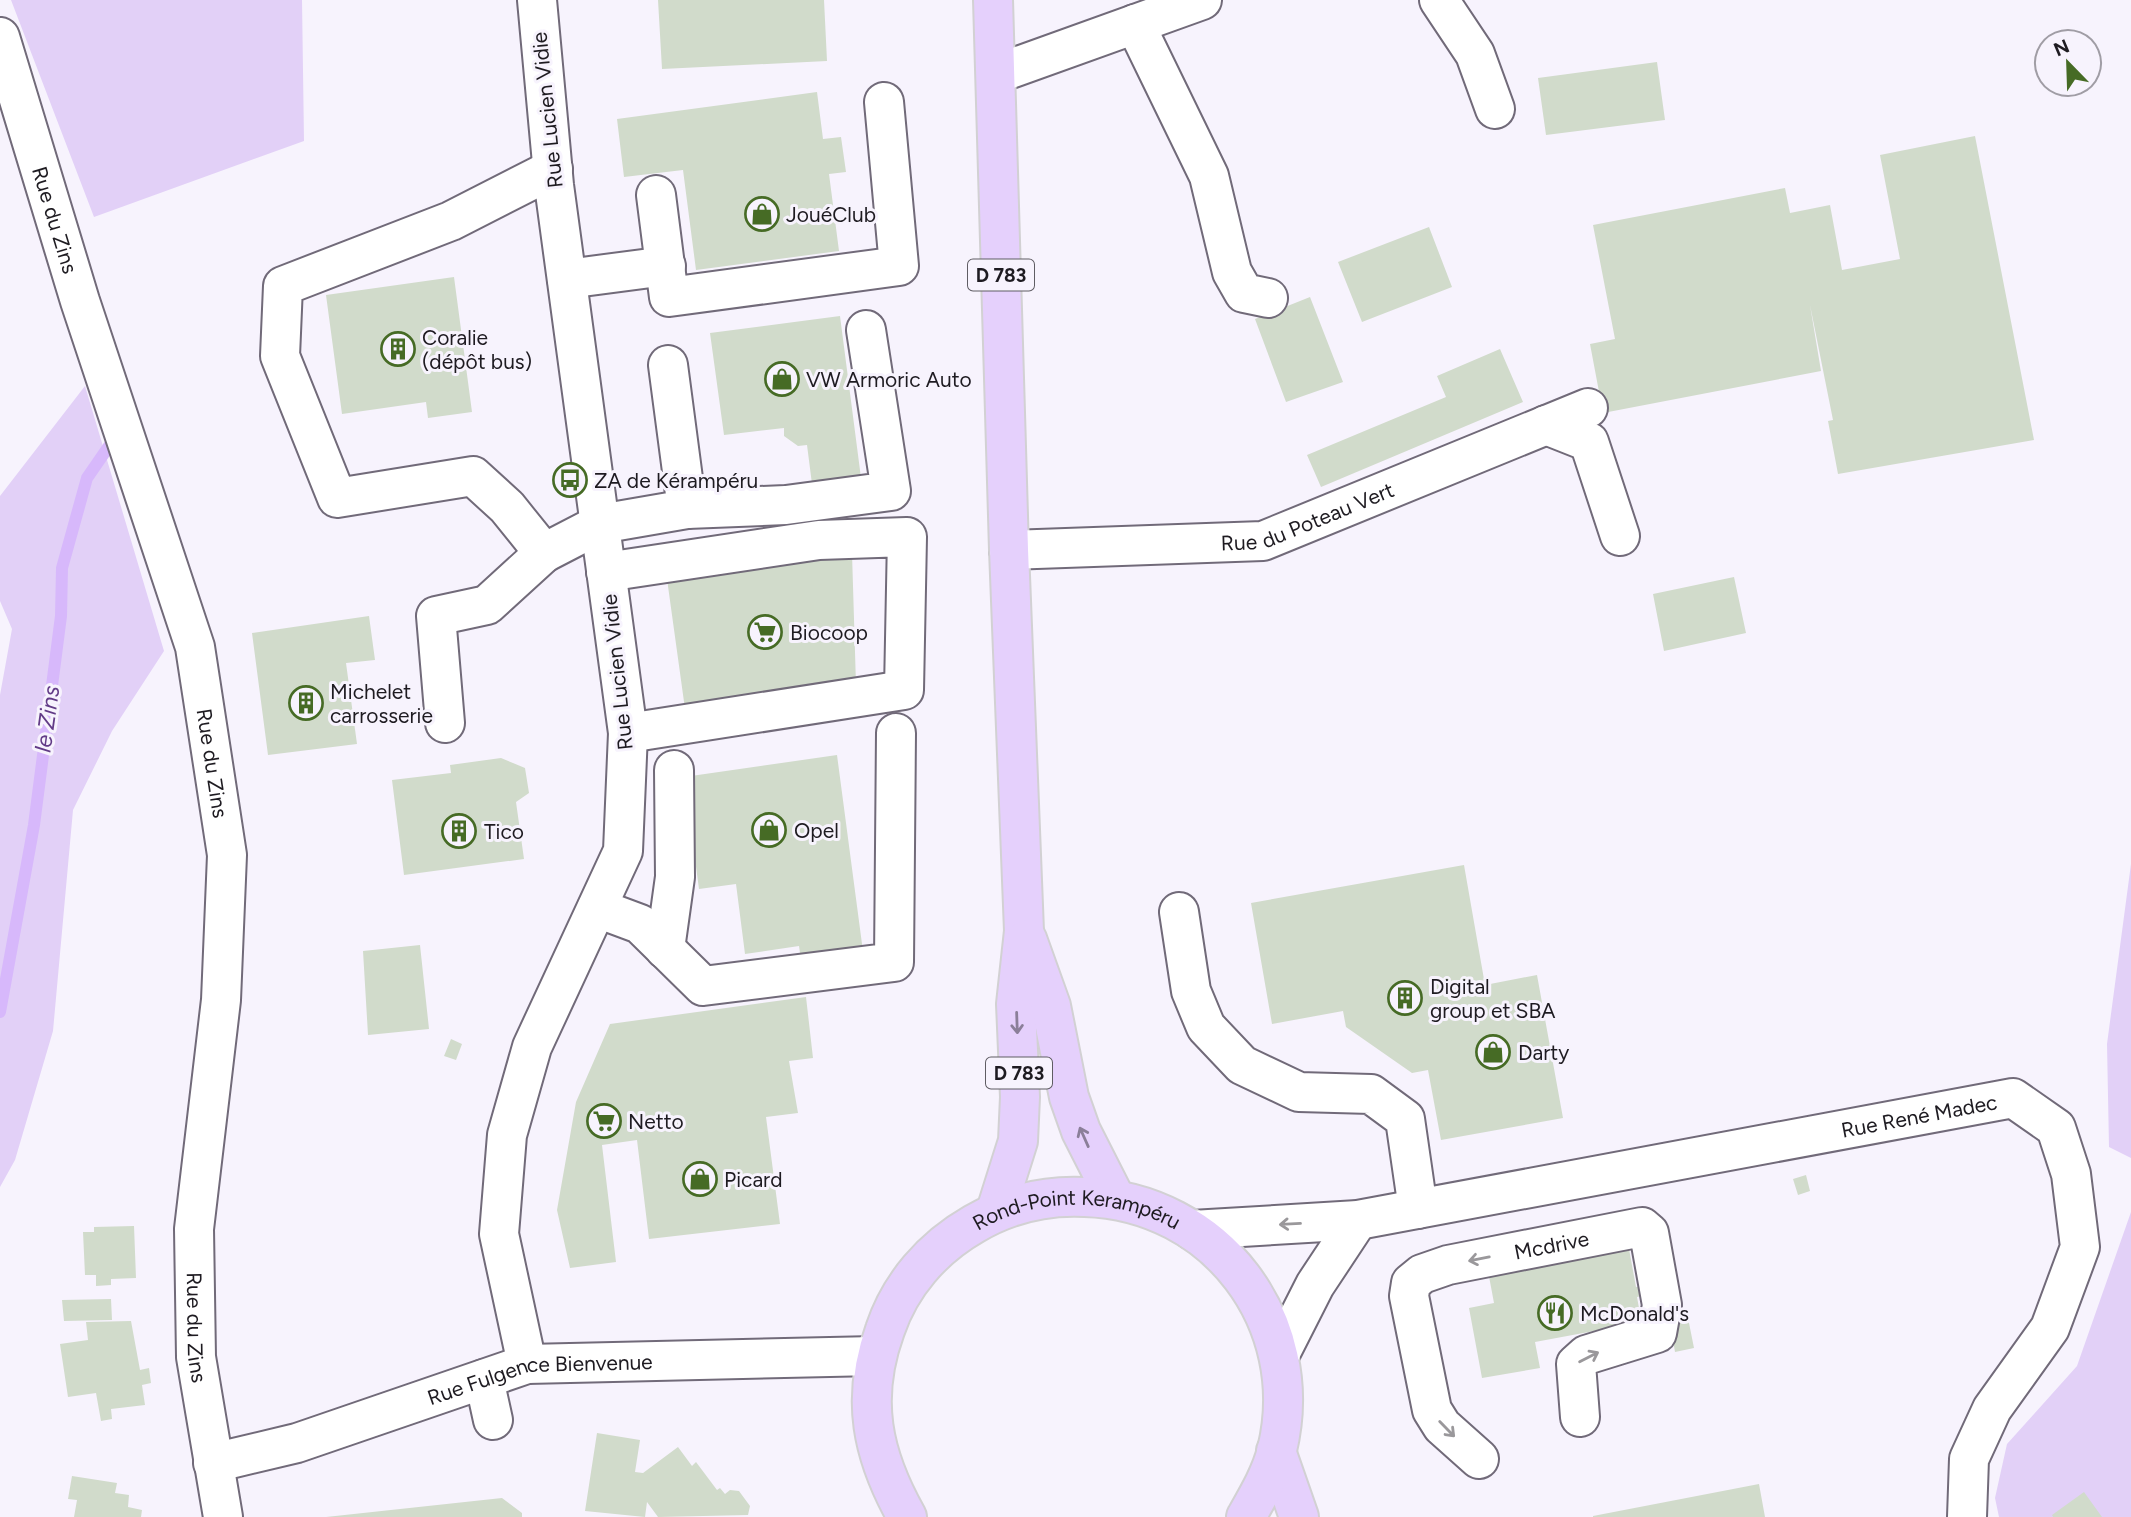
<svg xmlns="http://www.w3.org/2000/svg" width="2131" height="1517" viewBox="0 0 2131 1517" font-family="Figtree,sans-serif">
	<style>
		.green { fill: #e2d0f7 }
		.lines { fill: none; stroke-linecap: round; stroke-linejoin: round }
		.stream { stroke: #d7b8fb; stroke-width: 12 }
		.building { fill: #d1dbcb }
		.minor-casing { stroke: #716a79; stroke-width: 42 }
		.major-casing { stroke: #d2d1d3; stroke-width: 42 }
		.minor { stroke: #fff; stroke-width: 38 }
		.major { stroke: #e5d0fc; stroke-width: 38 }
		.oneway { stroke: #8b7f99 }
		.oneway2 { stroke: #9a989b }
		.labels { text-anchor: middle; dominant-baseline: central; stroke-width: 6; stroke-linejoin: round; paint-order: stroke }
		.shield { fill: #f7f3fd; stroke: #5f5c63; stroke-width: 2 }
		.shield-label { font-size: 19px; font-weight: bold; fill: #1e1b21 }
		.street-label { font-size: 21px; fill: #1e1b21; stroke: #f7f3fd }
		.poi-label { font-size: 21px; fill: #1e1b21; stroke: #f7f3fd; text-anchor: start }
		.water-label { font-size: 23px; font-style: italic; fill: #623b87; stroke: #f7f3fd }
	</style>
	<rect width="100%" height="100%" fill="#f7f3fd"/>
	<!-- green -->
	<path class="green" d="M 11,0 L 302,0 L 304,141 L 94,217 Z
		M 85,386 L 164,651 L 112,731 L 73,810 L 53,1031 L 15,1160 L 0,1187 L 0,695 L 12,629 L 0,601 L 0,496 Z
		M 2131,864 L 2131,1158 L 2109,1147 L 2107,1044 Z
		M 2131,1212 L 2131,1517 L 1999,1517 L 1995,1498 L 2007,1444 L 2077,1366 Z"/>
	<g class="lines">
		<!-- stream -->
		<path class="stream" d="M 0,1012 L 34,825 L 61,616 L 62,568 L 87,478 L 116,436"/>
	</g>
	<!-- building -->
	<path class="building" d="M 658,0 L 824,0 L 827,61 L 662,69 Z
		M 1657,62 L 1665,120 L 1546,135 L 1538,78 Z
		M 817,92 L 823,139 L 841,137 L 846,172 L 829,174 L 839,251 L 696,270 L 683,170 L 624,177 L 617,119 Z
		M 1975,136 L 2034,440 L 1838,474 L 1828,421 L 1833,420 L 1810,305 L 1821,371 L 1603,413 L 1590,344 L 1615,339 L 1593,225 L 1785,188 L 1790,213 L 1830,205 L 1842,270 L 1900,259 L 1880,155 Z
		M 1429,227 L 1452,287 L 1362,322 L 1338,262 Z
		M 454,277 L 472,412 L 428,418 L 426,402 L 342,414 L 326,295 Z
		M 1310,297 L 1343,382 L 1286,402 L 1255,319 Z
		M 840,316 L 861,478 L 812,484 L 807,445 L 798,446 L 784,436 L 784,428 L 724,435 L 710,333 Z
		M 1500,349 L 1523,402 L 1321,487 L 1307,455 L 1446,397 L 1437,376 Z
		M 852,553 L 856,685 L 685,709 L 667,579 Z
		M 1734,577 L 1746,633 L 1664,651 L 1653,594 Z
		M 369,616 L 375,660 L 346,663 L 357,744 L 268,755 L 252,633 Z
		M 837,755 L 864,959 L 802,967 L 799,946 L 745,954 L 736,884 L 699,889 L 684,777 Z
		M 501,758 L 525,768 L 529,793 L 516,802 L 524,859 L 404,875 L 392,780 L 451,773 L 450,765 Z
		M 1464,865 L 1485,985 L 1537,975 L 1563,1118 L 1441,1140 L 1428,1070 L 1412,1073 L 1346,1027 L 1343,1011 L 1272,1024 L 1251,903 Z
		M 420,945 L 429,1029 L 368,1035 L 363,951 Z
		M 806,997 L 813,1058 L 789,1061 L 798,1113 L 766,1117 L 780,1224 L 649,1239 L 637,1140 L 602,1145 L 616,1262 L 570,1268 L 557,1210 L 576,1102 L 610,1024 Z
		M 451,1039 L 462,1044 L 456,1060 L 444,1056 Z
		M 1806,1175 L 1810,1191 L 1798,1195 L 1793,1179 Z
		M 134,1226 L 136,1278 L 111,1279 L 111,1285 L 96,1286 L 96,1275 L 85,1275 L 83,1232 L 94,1232 L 94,1227 Z
		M 1629,1249 L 1636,1287 L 1644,1286 L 1646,1295 L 1637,1297 L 1641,1319 L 1620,1322 L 1621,1326 L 1535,1342 L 1540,1368 L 1482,1378 L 1469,1308 L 1494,1303 L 1488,1271 Z
		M 111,1299 L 112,1320 L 64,1321 L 62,1300 Z
		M 1687,1313 L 1694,1348 L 1675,1352 L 1669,1316 Z
		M 131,1321 L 140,1370 L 149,1368 L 151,1383 L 142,1385 L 145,1405 L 111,1409 L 112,1419 L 101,1421 L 96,1393 L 68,1397 L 60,1344 L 88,1340 L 86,1322 Z
		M 597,1433 L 640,1440 L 635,1472 L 643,1473 L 678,1447 L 692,1466 L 696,1462 L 717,1490 L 720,1488 L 725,1494 L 730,1490 L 739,1491 L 750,1506 L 748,1515 L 658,1517 L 647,1502 L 645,1517 L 585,1511 Z
		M 72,1476 L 117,1483 L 115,1493 L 129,1495 L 128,1507 L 142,1510 L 141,1517 L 74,1517 L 77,1500 L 68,1499 Z
		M 1759,1484 L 1765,1517 L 1593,1517 L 1593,1516 Z
		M 2084,1492 L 2102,1517 L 2053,1517 L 2052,1515 Z
		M 502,1498 L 522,1513 L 522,1517 L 326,1517 Z"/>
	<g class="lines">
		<!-- minor casing -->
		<g class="minor-casing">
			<g id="minor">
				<path d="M 1439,0 L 1475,54 L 1495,109"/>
				<path d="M 1135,24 L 1209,176 L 1232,272 L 1244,293 L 1268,298"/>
				<path id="s1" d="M 0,37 L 80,301 L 195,647 L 227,855 L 221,1000 L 194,1229 L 196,1357 L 223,1517"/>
				<path d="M 996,74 L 1202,0"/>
				<path d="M 553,169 L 451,221 L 283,286 L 280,356 L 337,498 L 473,476 L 507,507 L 544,553 L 600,524 L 687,509 L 668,365"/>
				<path d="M 656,195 L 669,297 L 899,266 L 884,102"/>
				<path d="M 567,279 L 666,266"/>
				<path d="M 1546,425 L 1589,442 L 1620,536"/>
				<path d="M 687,509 L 786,505 L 891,491 L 866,330"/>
				<path id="s2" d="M 1009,550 L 1263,541 L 1588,408"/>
				<path d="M 606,572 L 819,540 L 907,537 L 904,690 L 628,733"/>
				<path d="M 445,723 L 436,616 L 487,605 L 544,553"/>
				<path d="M 597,908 L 640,924 L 703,986 L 894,962 L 896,733"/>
				<path d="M 1179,912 L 1191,991 L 1206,1027 L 1242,1065 L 1299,1092 L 1371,1094 L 1405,1119 L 1418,1209"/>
				<path d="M 665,949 L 675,877 L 674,770"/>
				<path id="s3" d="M 1192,1230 L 1358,1220 L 2013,1098 L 2056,1128 L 2071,1174 L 2080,1247 L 2050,1328 L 1992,1409 L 1969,1459 L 1967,1517"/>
				<path d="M 1279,1356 L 1315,1285 L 1358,1220"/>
				<path d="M 527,1364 L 499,1234 L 507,1135 L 532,1047 L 623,851 L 628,733 L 554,185 L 537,0"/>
				<path d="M 484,1379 L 493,1420"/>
				<path id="s4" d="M 1479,1459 L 1442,1426 L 1432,1410 L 1409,1296 L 1411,1283 L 1422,1274 L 1448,1265 L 1642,1227 L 1649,1233 L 1662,1305 L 1657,1333 L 1586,1355 L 1576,1364 L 1580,1417"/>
				<path id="s5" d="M 213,1463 L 297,1443 L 527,1364 L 875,1356"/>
			</g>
		</g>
		<!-- major casing -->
		<g class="major-casing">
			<g id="major">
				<path d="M 993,0 L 1009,550 L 1024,931 L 1016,1004 L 1020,1097 L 1018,1141 L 996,1211"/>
				<path d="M 1027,939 L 1051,1006 L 1069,1097 L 1081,1131 L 1115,1198"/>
				<path d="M 1276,1451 L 1299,1517"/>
				<path id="s6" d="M 907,1517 C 872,1455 860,1399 885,1330 C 900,1285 932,1248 974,1224 C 1008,1204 1046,1195 1085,1197 C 1216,1201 1308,1322 1277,1450 C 1271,1474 1258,1496 1246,1517"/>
			</g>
		</g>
		<!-- minor -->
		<use href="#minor" class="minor"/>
		<!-- major -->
		<use href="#major" class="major"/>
	</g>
	<!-- one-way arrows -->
	<defs><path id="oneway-shaft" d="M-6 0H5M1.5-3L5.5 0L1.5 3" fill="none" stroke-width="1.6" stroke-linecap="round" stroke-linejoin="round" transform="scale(1.75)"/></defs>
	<g class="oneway">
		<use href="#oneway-shaft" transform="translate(1017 1023) rotate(88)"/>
		<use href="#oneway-shaft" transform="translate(1084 1137) rotate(-114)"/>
	</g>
	<g class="oneway2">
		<use href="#oneway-shaft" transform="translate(1290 1224) rotate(177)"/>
		<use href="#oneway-shaft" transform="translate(1479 1259) rotate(169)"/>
		<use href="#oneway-shaft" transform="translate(1589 1357) rotate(-27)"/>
		<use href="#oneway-shaft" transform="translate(1447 1429) rotate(46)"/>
	</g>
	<!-- icons -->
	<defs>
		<g id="shop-ring" transform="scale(1.75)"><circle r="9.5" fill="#f7f3fd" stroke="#466b25" stroke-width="1.5"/><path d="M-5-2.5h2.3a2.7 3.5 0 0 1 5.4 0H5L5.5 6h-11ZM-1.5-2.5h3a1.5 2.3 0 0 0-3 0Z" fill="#466b25"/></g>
		<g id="building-ring" transform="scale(1.75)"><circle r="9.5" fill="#f7f3fd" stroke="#466b25" stroke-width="1.5"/><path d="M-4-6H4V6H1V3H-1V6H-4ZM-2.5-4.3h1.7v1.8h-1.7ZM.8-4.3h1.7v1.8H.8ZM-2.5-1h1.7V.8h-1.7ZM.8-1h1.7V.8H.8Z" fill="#466b25"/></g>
		<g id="bus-ring" transform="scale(1.75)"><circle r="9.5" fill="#f7f3fd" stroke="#466b25" stroke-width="1.5"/><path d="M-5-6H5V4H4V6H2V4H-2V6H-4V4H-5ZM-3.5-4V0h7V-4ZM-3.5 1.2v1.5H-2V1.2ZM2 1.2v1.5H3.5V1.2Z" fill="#466b25"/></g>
		<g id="supermarket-ring" transform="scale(1.75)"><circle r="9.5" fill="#f7f3fd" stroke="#466b25" stroke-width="1.5"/><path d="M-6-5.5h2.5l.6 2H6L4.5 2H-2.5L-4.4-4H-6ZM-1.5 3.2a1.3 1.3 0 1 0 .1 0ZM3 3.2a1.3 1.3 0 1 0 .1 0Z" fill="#466b25"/></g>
		<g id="restaurant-ring" transform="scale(1.75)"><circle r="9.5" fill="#f7f3fd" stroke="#466b25" stroke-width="1.5"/><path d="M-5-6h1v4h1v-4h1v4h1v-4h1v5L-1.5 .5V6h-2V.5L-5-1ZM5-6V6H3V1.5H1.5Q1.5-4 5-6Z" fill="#466b25"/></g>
	</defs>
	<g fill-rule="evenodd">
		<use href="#shop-ring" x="762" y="214"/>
		<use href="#building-ring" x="398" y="349"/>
		<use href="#shop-ring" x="782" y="379"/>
		<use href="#bus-ring" x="570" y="480"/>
		<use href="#supermarket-ring" x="765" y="632"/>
		<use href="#building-ring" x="306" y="703"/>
		<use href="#shop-ring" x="769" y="830"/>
		<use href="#building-ring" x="459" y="831"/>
		<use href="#building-ring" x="1405" y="998"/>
		<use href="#shop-ring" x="1493" y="1052"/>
		<use href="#supermarket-ring" x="604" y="1121"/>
		<use href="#shop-ring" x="700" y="1179"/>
		<use href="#restaurant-ring" x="1555" y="1313"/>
	</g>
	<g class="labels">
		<!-- shield labels -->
		<g class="shield">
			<rect x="968" y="259.5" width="66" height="31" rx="5"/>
			<rect x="986" y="1057.5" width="66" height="31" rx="5"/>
		</g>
		<g class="shield-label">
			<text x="1001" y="275">D 783</text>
			<text x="1019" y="1073">D 783</text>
		</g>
		<!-- street labels -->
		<g class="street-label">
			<text transform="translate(547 110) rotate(-96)">Rue Lucien Vidie</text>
			<text stroke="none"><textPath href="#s1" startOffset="191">Rue du Zins</textPath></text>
			<text stroke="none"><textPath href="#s2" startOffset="303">Rue du Poteau Vert</textPath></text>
			<text transform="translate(617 672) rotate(-96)">Rue Lucien Vidie</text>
			<text stroke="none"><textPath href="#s1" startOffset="758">Rue du Zins</textPath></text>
			<text stroke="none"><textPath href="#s3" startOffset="737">Rue René Madec</textPath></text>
			<text stroke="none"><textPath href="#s6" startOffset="444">Rond-Point Kerampéru</textPath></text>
			<text stroke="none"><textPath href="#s4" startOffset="345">Mcdrive</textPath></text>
			<text stroke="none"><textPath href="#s1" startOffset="1325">Rue du Zins</textPath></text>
			<text stroke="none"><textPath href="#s5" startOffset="340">Rue Fulgence Bienvenue</textPath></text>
		</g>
		<!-- poi labels -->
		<g class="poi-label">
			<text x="786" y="214">JouéClub</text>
			<text x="422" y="337">Coralie<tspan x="422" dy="24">(dépôt bus)</tspan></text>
			<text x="806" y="379">VW Armoric Auto</text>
			<text x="594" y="480">ZA de Kérampéru</text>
			<text x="790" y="632">Biocoop</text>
			<text x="330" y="691">Michelet<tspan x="330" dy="24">carrosserie</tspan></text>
			<text x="794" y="830">Opel</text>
			<text x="484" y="831">Tico</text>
			<text x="1430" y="986">Digital<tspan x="1430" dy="24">group et SBA</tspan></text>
			<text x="1518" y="1052">Darty</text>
			<text x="628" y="1121">Netto</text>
			<text x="724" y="1179">Picard</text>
			<text x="1580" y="1313">McDonald's</text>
		</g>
		<!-- water labels -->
		<g class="water-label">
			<text transform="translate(47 719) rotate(-82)">le Zins</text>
		</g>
	</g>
	<!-- north arrow -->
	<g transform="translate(2068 63) rotate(337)"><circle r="33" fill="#f7f3fd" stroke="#a09da5" stroke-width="2"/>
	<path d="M0-5L12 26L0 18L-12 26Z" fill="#466b25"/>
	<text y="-10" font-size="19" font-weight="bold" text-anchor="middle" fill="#1e1b21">N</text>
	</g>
</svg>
